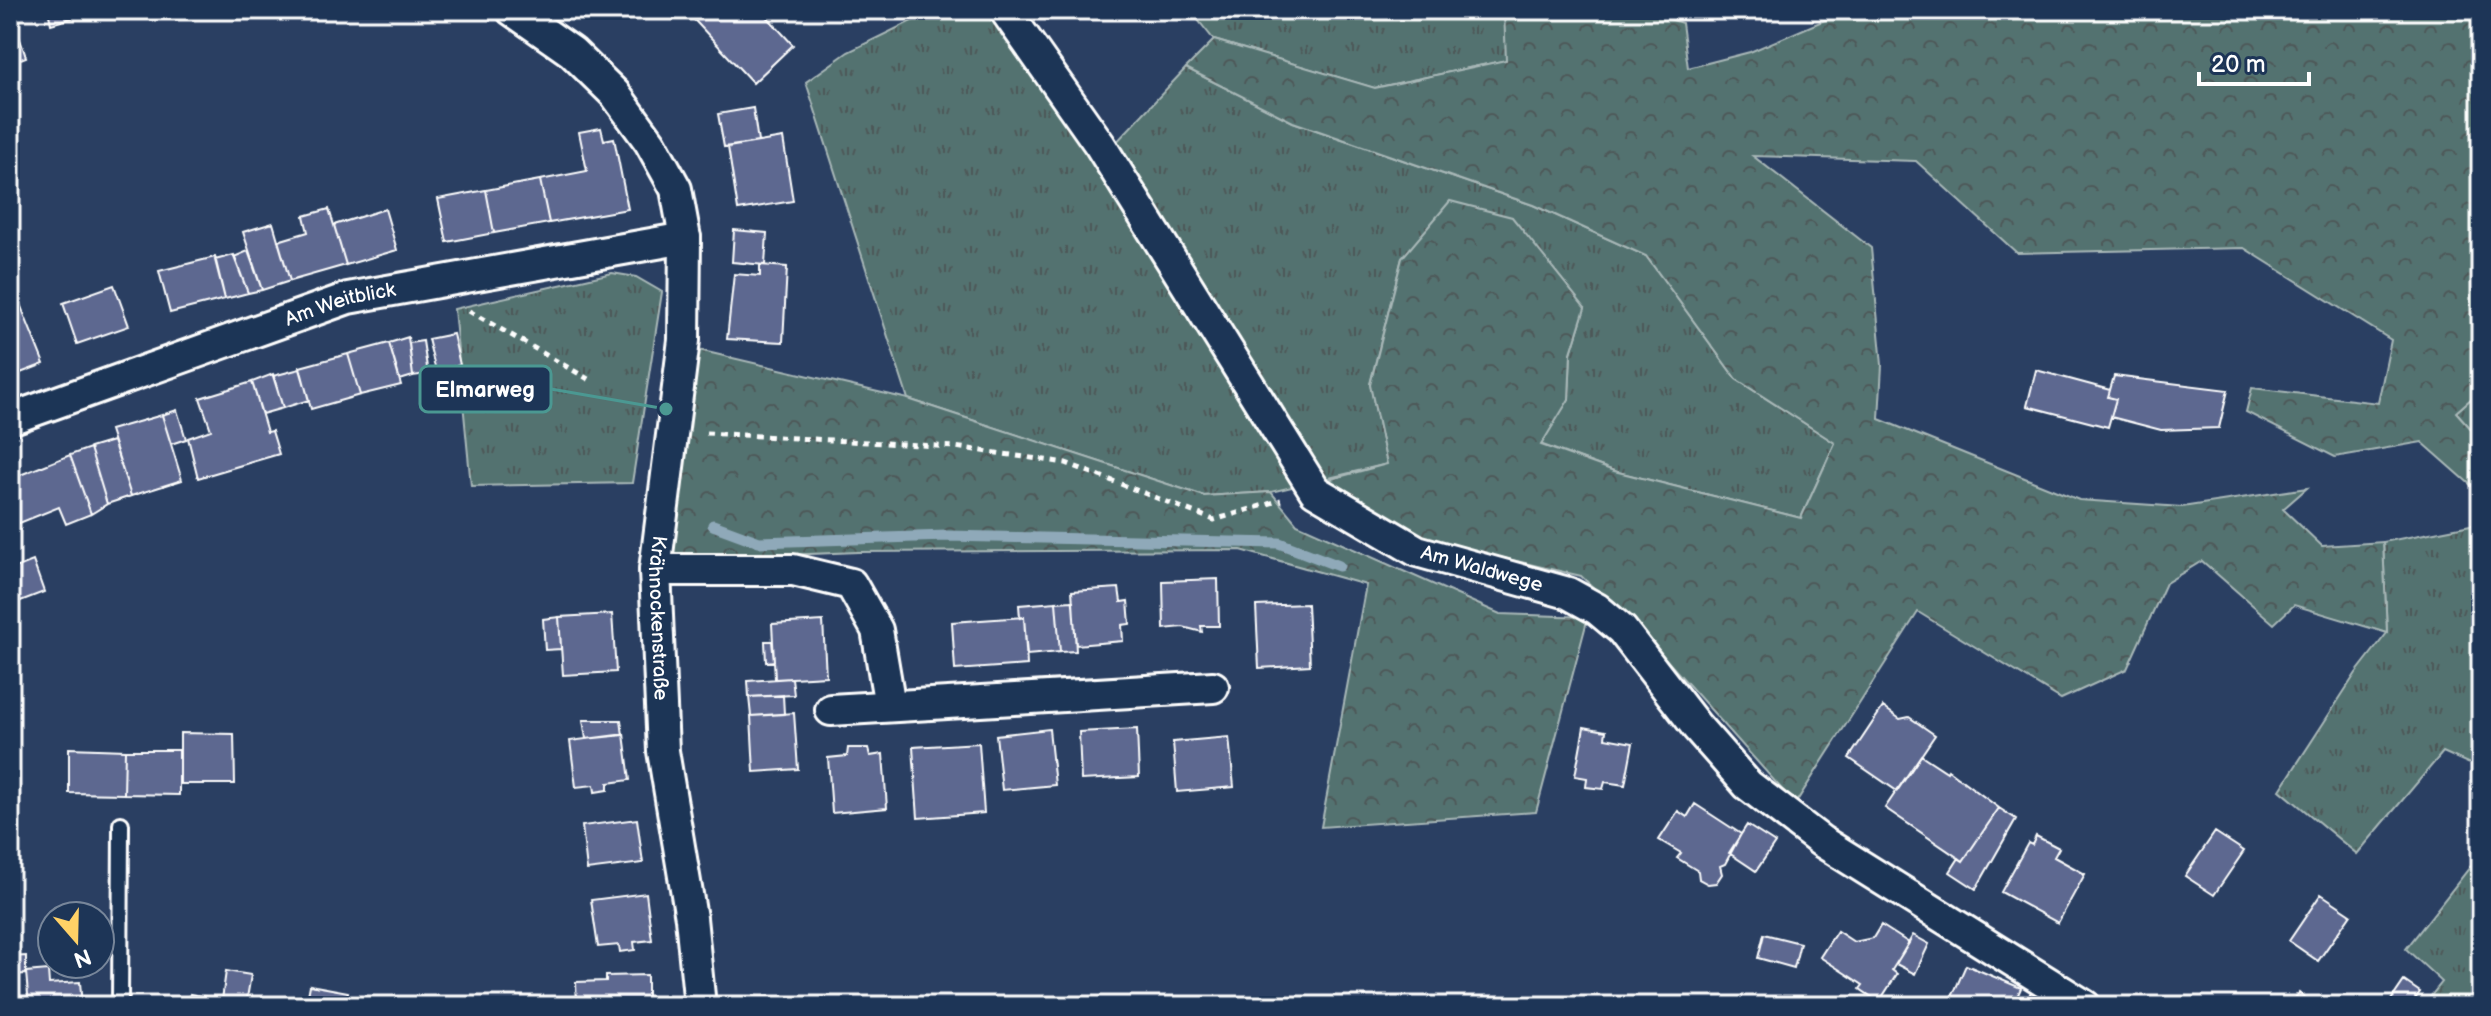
<svg xmlns="http://www.w3.org/2000/svg" width="2491" height="1016" viewBox="0 0 2491 1016" font-family="'Balsamiq Sans',sans-serif">
	<style>
		.grass { fill: url(#grass-tufts); stroke: #a9b8b8; stroke-width: 2 }
		.forest { fill: url(#forest-crowns); stroke: #a9b8b8; stroke-width: 2 }
		.lines { fill: none; stroke-linecap: round; stroke-linejoin: round }
		.stream { stroke: #8fa9b9; stroke-width: 11 }
		.building { fill: #5d6890; stroke: #fff; stroke-width: 2 }
		.lane-casing { stroke: #fff; stroke-width: 20 }
		.street-casing { stroke: #fff; stroke-width: 36 }
		.path { stroke: #fff; stroke-width: 5; stroke-dasharray: 6 6; stroke-linecap: butt }
		.lane { stroke: #1d3557; stroke-width: 14 }
		.street { stroke: #1d3557; stroke-width: 30 }
		.labels { text-anchor: middle; dominant-baseline: central; stroke-width: 6; stroke-linejoin: round; paint-order: stroke }
		.street-label { font-size: 20px; fill: #fff; stroke: #1d3557 }
		.leader { fill: none; stroke: #4b9892; stroke-width: 3 }
		.callout-dot { fill: #4b9892; stroke: #1d3557; stroke-width: 3 }
		.callout { fill: #1d3557; stroke: #4b9892; stroke-width: 3 }
		.callout-label { font-size: 22px; text-anchor: middle; font-weight: bold; fill: #fff }
	</style>
	<defs>
		<pattern id="grass-tufts" width="24" height="20" patternUnits="userSpaceOnUse" patternTransform="scale(2)"><rect width="24" height="20" fill="#537270"/><path d="M3 7l-1-3M5 7V3M7 7l1-3M15 17l-1-3M17 17v-4M19 17l1-3" fill="none" stroke="#4e5959"/></pattern>
		<pattern id="forest-crowns" width="20" height="18" patternUnits="userSpaceOnUse" patternTransform="scale(2)"><rect width="20" height="18" fill="#537270"/><path d="M2 6a3 3 0 1 1 6 0M12 15a3 3 0 1 1 6 0" fill="none" stroke="#4e5959"/></pattern>
	</defs>
	<rect width="100%" height="100%" fill="#2a3f62"/>
	<filter id="ink" filterUnits="userSpaceOnUse"><feTurbulence type="fractalNoise" baseFrequency=".0125" numOctaves="2"/><feDisplacementMap in="SourceGraphic" scale="16" xChannelSelector="R" yChannelSelector="G"/><feConvolveMatrix kernelMatrix="1 2 1 2 8 2 1 2 1" color-interpolation-filters="sRGB"/></filter>
	<g filter="url(#ink)">
		<!-- grass -->
		<path class="grass" d="M 934,10 L 1016,10 L 1113,146 L 1186,68 L 1293,122 L 1533,205 L 1646,256 L 1736,379 L 1835,443 L 1801,518 L 1614,471 L 1540,444 L 1569,399 L 1571,353 L 1585,308 L 1402,258 L 1370,384 L 1387,464 L 1271,492 L 1204,496 L 908,399 L 806,82 L 848,52 Z
			M 1190,10 L 1504,10 L 1507,60 L 1374,88 L 1214,40 Z
			M 612,273 L 636,277 L 662,292 L 632,483 L 471,486 L 454,309 Z
			M 2481,390 L 2481,440 L 2456,412 Z
			M 2481,523 L 2481,769 L 2443,752 L 2357,854 L 2280,790 L 2356,673 L 2387,633 L 2383,542 Z
			M 2481,853 L 2481,1006 L 2423,1006 L 2442,982 L 2406,949 Z"/>
		<!-- forest -->
		<path class="forest" d="M 1504,10 L 1641,10 L 1682,23 L 1688,68 L 1750,52 L 1848,10 L 2481,10 L 2481,390 L 2456,412 L 2481,440 L 2481,494 L 2422,442 L 2335,457 L 2246,412 L 2252,388 L 2378,403 L 2391,340 L 2244,248 L 2017,253 L 1916,161 L 1753,156 L 1871,248 L 1882,365 L 1879,419 L 2079,500 L 2182,507 L 2307,488 L 2283,509 L 2322,546 L 2383,542 L 2387,633 L 2294,605 L 2274,624 L 2202,561 L 2166,583 L 2127,669 L 2061,699 L 1918,612 L 1795,804 L 1647,638 L 1581,576 L 1430,541 L 1320,482 L 1387,464 L 1370,385 L 1402,258 L 1450,201 L 1512,217 L 1585,308 L 1571,353 L 1569,399 L 1541,445 L 1614,471 L 1801,518 L 1835,443 L 1736,379 L 1646,256 L 1533,205 L 1293,122 L 1186,68 L 1214,40 L 1375,88 L 1506,60 Z
			M 690,348 L 908,399 L 1204,496 L 1271,492 L 1297,524 L 1500,614 L 1588,617 L 1536,812 L 1321,827 L 1366,585 L 1241,550 L 858,552 L 666,560 Z"/>
		<g class="lines">
			<!-- stream -->
			<path class="stream" d="M 713,525 L 759,542 L 947,536 L 1279,543 L 1339,566"/>
		</g>
		<!-- building -->
		<path class="building" d="M 10,10 L 26,57 L 10,63 Z
			M 48,10 L 99,10 L 51,24 Z
			M 685,10 L 761,10 L 793,45 L 753,83 Z
			M 753,108 L 758,142 L 724,147 L 718,114 Z
			M 601,128 L 604,140 L 614,138 L 628,209 L 549,223 L 540,180 L 587,171 L 579,132 Z
			M 783,138 L 793,201 L 738,210 L 728,147 Z
			M 540,180 L 549,223 L 494,233 L 486,190 Z
			M 486,190 L 494,233 L 447,242 L 438,199 Z
			M 329,209 L 346,265 L 290,281 L 278,241 L 308,232 L 304,216 Z
			M 385,209 L 397,250 L 346,265 L 334,225 Z
			M 273,223 L 290,281 L 262,290 L 243,232 Z
			M 734,230 L 767,233 L 765,265 L 732,262 Z
			M 248,251 L 262,290 L 248,293 L 234,257 Z
			M 234,255 L 248,293 L 225,299 L 215,260 Z
			M 215,257 L 225,299 L 170,313 L 159,271 Z
			M 760,265 L 787,267 L 783,342 L 727,339 L 734,274 L 760,276 Z
			M 114,285 L 129,326 L 77,344 L 63,303 Z
			M 16,294 L 44,364 L 10,377 L 10,296 Z
			M 453,334 L 460,365 L 436,371 L 428,339 Z
			M 408,337 L 413,376 L 400,380 L 389,343 Z
			M 423,341 L 428,374 L 413,376 L 409,343 Z
			M 389,343 L 401,385 L 360,395 L 348,354 Z
			M 348,354 L 360,395 L 311,409 L 300,367 Z
			M 300,369 L 309,400 L 283,408 L 273,376 Z
			M 2036,370 L 2110,390 L 2108,397 L 2116,399 L 2108,427 L 2027,406 Z
			M 273,374 L 283,408 L 262,414 L 252,382 Z
			M 2114,376 L 2228,390 L 2219,428 L 2161,430 L 2111,417 L 2116,399 L 2108,397 Z
			M 252,382 L 267,432 L 272,431 L 279,454 L 198,478 L 188,438 L 211,430 L 200,398 Z
			M 177,410 L 186,439 L 171,444 L 162,415 Z
			M 162,415 L 182,480 L 131,496 L 110,430 Z
			M 113,441 L 131,496 L 107,504 L 90,448 Z
			M 90,448 L 107,504 L 91,514 L 70,455 Z
			M 70,455 L 91,514 L 66,524 L 59,507 L 17,524 L 10,506 L 10,479 Z
			M 10,506 L 17,524 L 10,526 Z
			M 33,561 L 44,592 L 10,605 L 10,570 Z
			M 1218,579 L 1219,626 L 1201,626 L 1202,632 L 1183,627 L 1164,629 L 1163,581 Z
			M 1119,588 L 1121,602 L 1128,601 L 1130,624 L 1122,625 L 1123,641 L 1076,645 L 1072,591 Z
			M 1073,601 L 1076,651 L 1060,652 L 1056,602 Z
			M 1056,602 L 1060,652 L 1027,655 L 1024,617 L 1020,618 L 1019,605 Z
			M 1307,604 L 1310,665 L 1259,668 L 1256,606 Z
			M 612,614 L 616,672 L 563,675 L 559,617 Z
			M 559,617 L 561,649 L 545,650 L 543,619 Z
			M 1024,617 L 1027,665 L 955,670 L 952,622 Z
			M 823,621 L 826,676 L 775,679 L 772,624 Z
			M 765,641 L 772,641 L 774,661 L 766,662 Z
			M 792,678 L 794,695 L 749,697 L 748,681 Z
			M 783,695 L 784,714 L 751,716 L 749,697 Z
			M 1883,707 L 1900,719 L 1909,717 L 1935,735 L 1897,791 L 1849,758 Z
			M 794,713 L 798,769 L 754,772 L 751,716 Z
			M 583,720 L 621,720 L 623,735 L 586,739 Z
			M 1584,727 L 1606,731 L 1605,738 L 1633,743 L 1625,785 L 1605,782 L 1603,789 L 1586,787 L 1587,778 L 1575,776 Z
			M 1049,729 L 1055,785 L 1002,790 L 996,735 Z
			M 1137,729 L 1139,777 L 1081,780 L 1079,732 Z
			M 180,733 L 234,734 L 235,784 L 180,784 Z
			M 624,734 L 630,780 L 608,783 L 608,790 L 595,792 L 594,785 L 576,787 L 570,741 Z
			M 1229,737 L 1234,787 L 1177,792 L 1173,742 Z
			M 979,743 L 984,813 L 918,818 L 913,747 Z
			M 69,748 L 125,750 L 124,794 L 69,793 Z
			M 848,748 L 868,748 L 870,756 L 883,754 L 887,808 L 832,813 L 828,758 L 847,756 Z
			M 125,750 L 179,750 L 179,795 L 124,794 Z
			M 1921,755 L 1947,772 L 1948,770 L 1999,808 L 1963,861 L 1885,808 Z
			M 1695,804 L 1741,834 L 1725,864 L 1720,866 L 1722,874 L 1716,883 L 1708,884 L 1699,879 L 1698,871 L 1677,858 L 1681,853 L 1659,840 L 1678,811 L 1687,817 Z
			M 1999,808 L 2016,819 L 1976,889 L 1950,872 L 1959,858 L 1963,861 Z
			M 637,819 L 643,863 L 587,870 L 582,826 Z
			M 1747,825 L 1775,843 L 1756,871 L 1729,853 Z
			M 2215,832 L 2244,851 L 2214,895 L 2185,876 Z
			M 2036,836 L 2059,848 L 2054,857 L 2085,874 L 2058,923 L 2001,892 L 2028,843 L 2032,845 Z
			M 646,893 L 652,940 L 634,942 L 635,950 L 620,952 L 619,945 L 598,947 L 591,900 Z
			M 2321,894 L 2351,914 L 2318,961 L 2289,941 Z
			M 1881,925 L 1909,943 L 1892,970 L 1897,974 L 1879,1002 L 1860,989 L 1863,985 L 1820,957 L 1837,931 L 1854,942 L 1873,938 Z
			M 1764,934 L 1800,943 L 1794,968 L 1758,958 Z
			M 1913,935 L 1929,944 L 1915,974 L 1896,964 Z
			M 26,956 L 26,974 L 10,975 L 10,957 Z
			M 1966,965 L 2021,988 L 2013,1006 L 1948,1006 Z
			M 48,970 L 49,984 L 80,982 L 82,1006 L 29,1006 L 26,972 Z
			M 226,971 L 251,975 L 246,1004 L 260,1006 L 187,1006 L 190,994 L 222,1000 Z
			M 647,975 L 647,1006 L 577,1006 L 576,982 L 606,981 L 606,976 Z
			M 2404,981 L 2420,992 L 2410,1006 L 2387,1006 Z
			M 310,985 L 348,992 L 346,1006 L 306,1006 Z
			M 2032,989 L 2066,1006 L 2025,1006 Z
			M 2299,993 L 2314,1004 L 2313,1006 L 2289,1006 Z
			M 796,997 L 796,1006 L 754,1006 L 754,998 Z"/>
		<g class="lines">
			<!-- lane casing -->
			<g class="lane-casing">
				<path id="lane" d="M 120,1006 L 121,824"/>
			</g>
			<!-- street casing -->
			<g class="street-casing">
				<g id="street">
					<path id="s1" d="M 512,10 L 572,52 L 615,94 L 650,142 L 676,189 L 685,238 L 684,340 L 655,570 L 663,751 L 691,918 L 700,1006"/>
					<path id="s2" d="M 1005,10 L 1100,145 L 1315,491 L 1417,551 L 1568,593 L 1597,609 L 1622,630 L 1697,727 L 1748,785 L 1821,841 L 2085,1006"/>
					<path id="s3" d="M 10,419 L 348,298 L 685,238"/>
					<path d="M 655,570 L 793,570 L 851,584 L 877,630 L 890,706"/>
					<path d="M 831,710 L 1213,687"/>
				</g>
			</g>
			<!-- path -->
			<path class="path" d="M 469,311 L 590,380
				M 706,433 L 955,447 L 1066,463 L 1214,520 L 1281,500"/>
			<!-- lane -->
			<use href="#lane" class="lane"/>
			<!-- street -->
			<use href="#street" class="street"/>
		</g>
	</g>
	<g class="labels">
		<!-- street labels -->
		<g class="street-label">
			<text stroke="none"><textPath href="#s3" startOffset="350">Am Weitblick</textPath></text>
			<text stroke="none"><textPath href="#s2" startOffset="758">Am Waldwege</textPath></text>
			<text stroke="none"><textPath href="#s1" startOffset="678">Krähnockenstraße</textPath></text>
		</g>
	</g>
	<!-- callouts -->
	<path class="leader" d="M666 409L551 389"/>
	<circle class="callout-dot" cx="666" cy="409" r="8"/>
	<rect class="callout" x="420" y="366" width="131" height="46" rx="8"/>
	<g class="callout-label">
		<text x="485" y="397">Elmarweg</text>
	</g>
	<!-- margin -->
	<rect width="2491" height="1016" fill="none" stroke="#1d3557" stroke-width="40"/>
	<rect x="20" y="20" width="2451" height="976" fill="none" stroke="#fff" stroke-width="3" filter="url(#ink)"/>
	<!-- north arrow -->
	<g transform="translate(76 940) rotate(160)"><circle r="38" fill="#1d3557" stroke="#77869a" stroke-width="2"/>
	<path d="M0-6L14 30L0 20L-14 30Z" fill="#ffd166"/>
	<text y="-12" font-size="22" font-weight="bold" text-anchor="middle" fill="#ffffff">N</text>
	</g>
	<!-- scale -->
	<path d="M2199 72v12h110v-12" fill="none" stroke="#ffffff" stroke-width="4"/>
	<text x="2211" y="72" font-size="24" fill="#ffffff" stroke="#1d3557" stroke-width="6" paint-order="stroke">20 m</text>
</svg>
